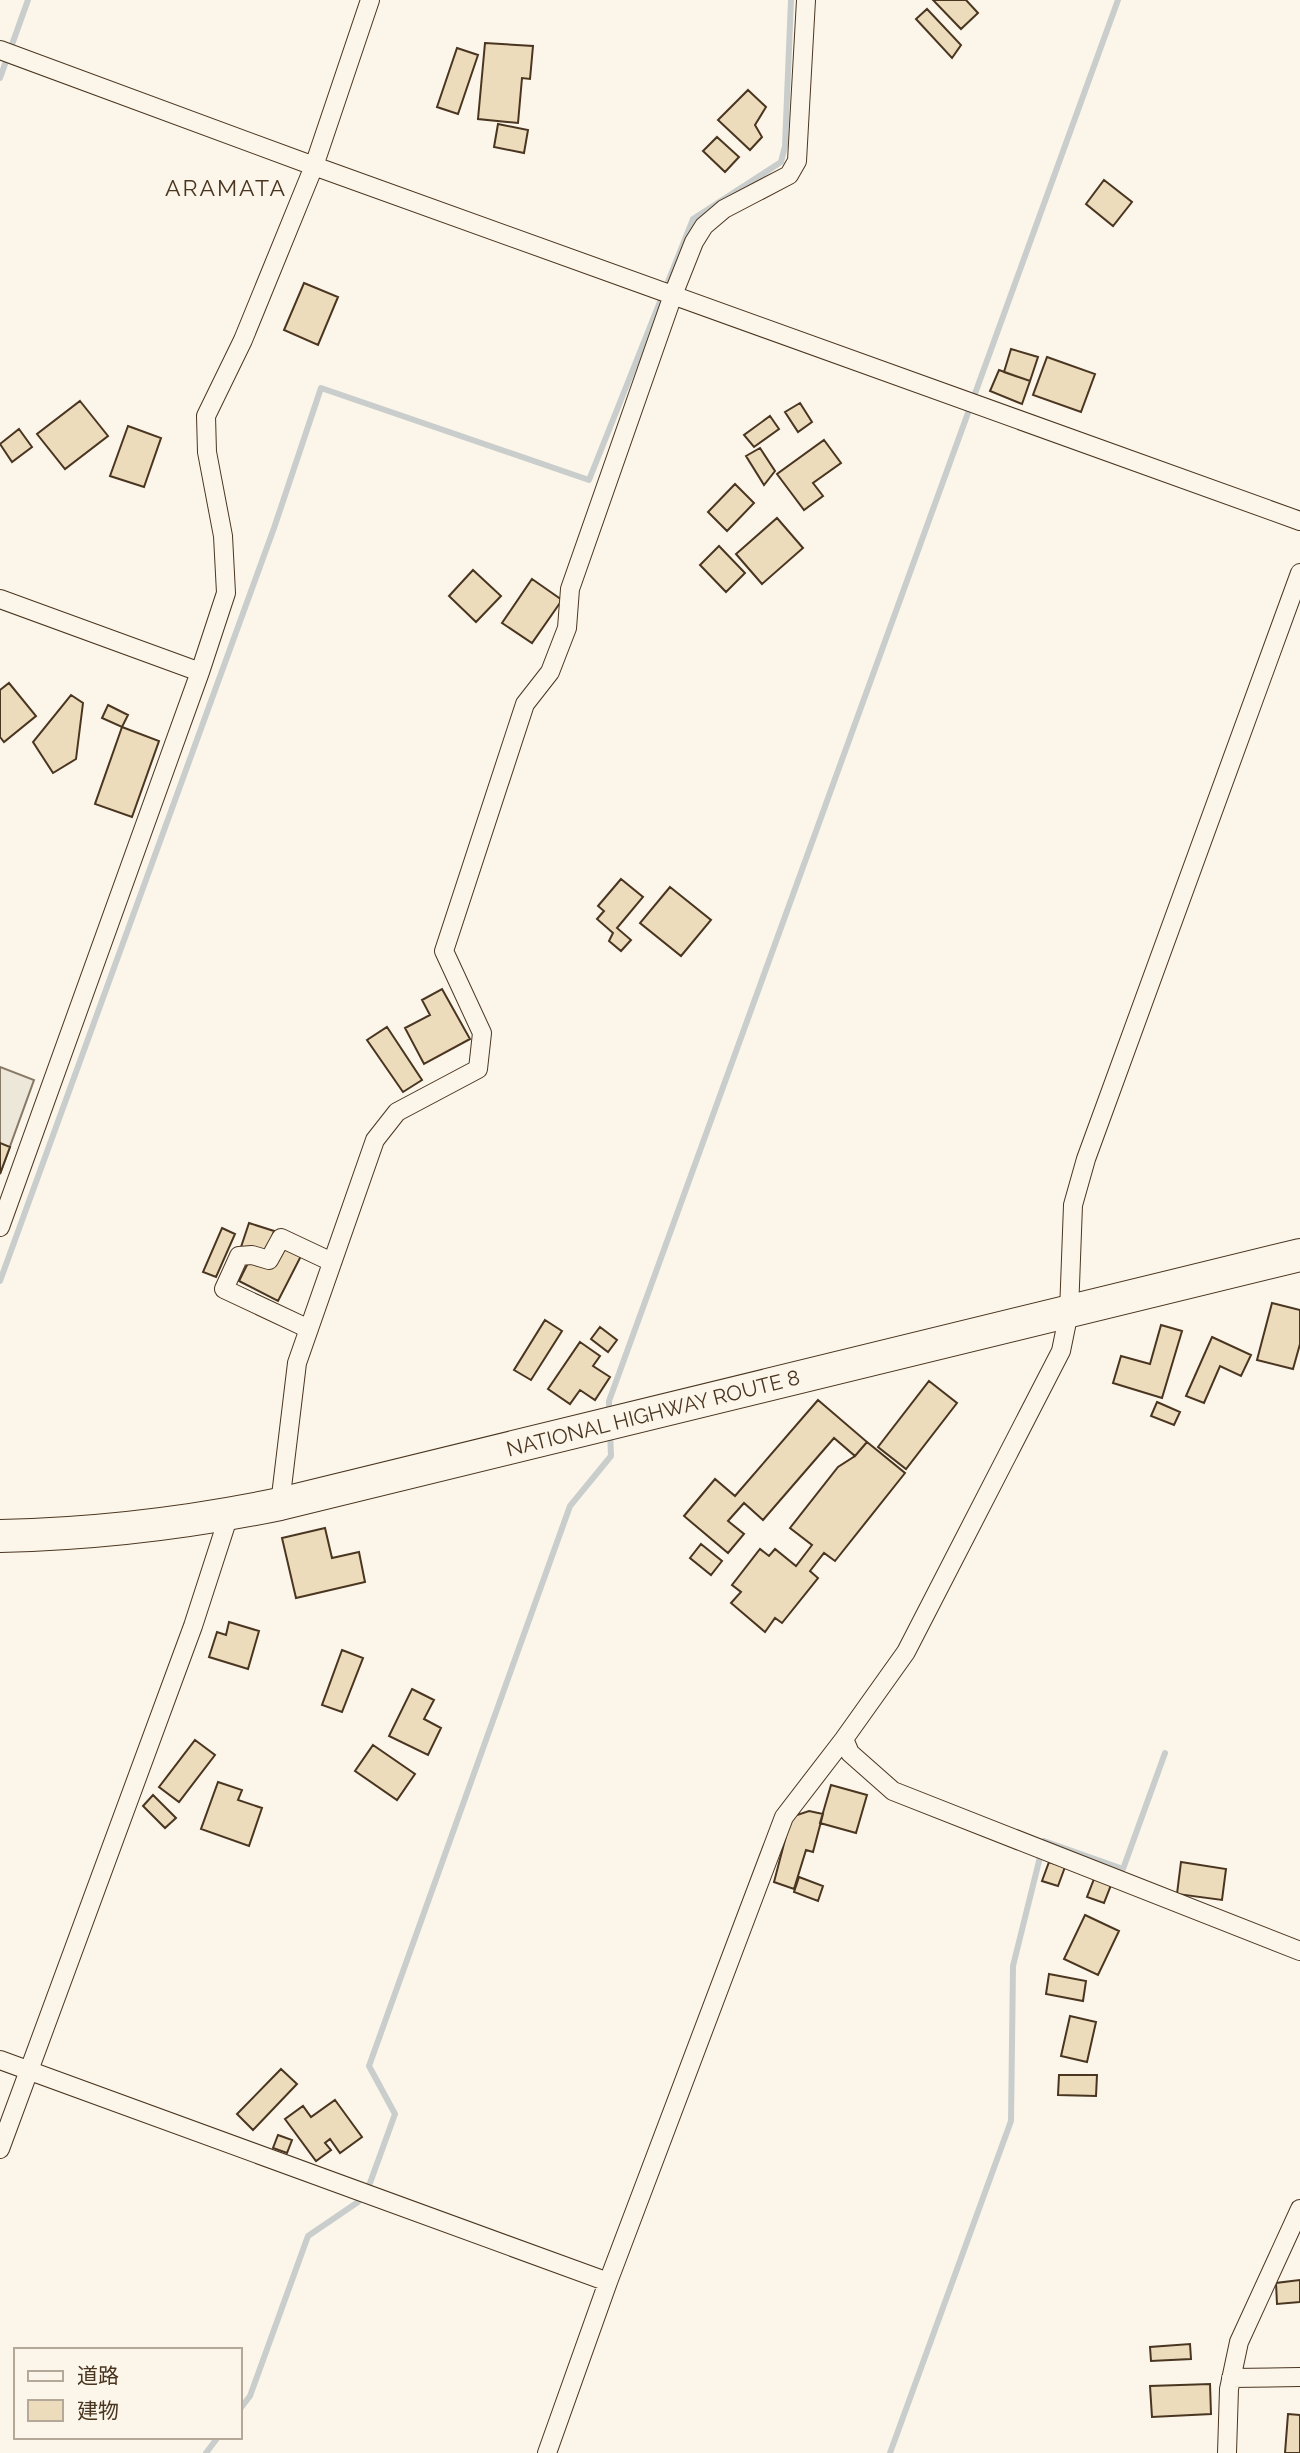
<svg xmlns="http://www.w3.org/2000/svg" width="1300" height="2453" viewBox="0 0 1300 2453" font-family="Raleway,'Noto Sans JP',sans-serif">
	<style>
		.parking { fill: #ede7d9; stroke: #887966; stroke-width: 2 }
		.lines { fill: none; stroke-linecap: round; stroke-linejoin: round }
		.stream { stroke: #c9cecd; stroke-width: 6 }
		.building { fill: #ecdcbc; stroke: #4a3520; stroke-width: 2 }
		.street-casing { stroke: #4a3520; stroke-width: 20 }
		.highway-casing { stroke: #4a3520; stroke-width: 34 }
		.street { stroke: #fbf6e9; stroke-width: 18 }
		.highway { stroke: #fbf6e9; stroke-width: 32 }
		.labels { text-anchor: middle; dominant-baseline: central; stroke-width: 5; stroke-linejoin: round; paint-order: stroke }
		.street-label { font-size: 21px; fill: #4a3520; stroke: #fbf6e9 }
		.neighbourhood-label { font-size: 23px; letter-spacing: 2px; fill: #4a3520; stroke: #fbf6e9 }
	</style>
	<rect width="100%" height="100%" fill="#fbf6e9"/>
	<!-- parking -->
	<path class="parking" d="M 0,1067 L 34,1080 L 0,1174 Z"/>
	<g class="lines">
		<!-- stream -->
		<path class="stream" d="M 0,78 L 28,0
			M 0,1281 L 274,528 L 321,388 L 589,480 L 693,219 L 781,162 L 785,146 L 791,0
			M 609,1413 L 609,1401 L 1118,0
			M 240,2409 L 250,2396 L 308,2236 L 358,2202 L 370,2183 L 395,2114 L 369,2066 L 570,1506 L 611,1456 L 610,1431
			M 206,2453 L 218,2437
			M 890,2453 L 1011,2121 L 1013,1966 L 1044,1841 L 1123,1869 L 1165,1753"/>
	</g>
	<!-- building -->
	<path class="building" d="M 933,0 L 966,0 L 978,13 L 961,29 Z
		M 927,9 L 961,45 L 952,58 L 916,19 Z
		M 485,43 L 533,46 L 530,79 L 522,78 L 518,123 L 478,119 Z
		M 457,48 L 478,55 L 458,114 L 437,107 Z
		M 748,90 L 766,107 L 755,125 L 762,137 L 750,150 L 718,120 Z
		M 498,124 L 528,130 L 524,153 L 494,147 Z
		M 717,137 L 739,157 L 725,172 L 703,151 Z
		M 1104,180 L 1132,202 L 1113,226 L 1086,204 Z
		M 304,283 L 338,297 L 318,345 L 284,330 Z
		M 1011,349 L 1038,357 L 1030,381 L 1004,372 Z
		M 1047,357 L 1095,374 L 1081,412 L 1033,395 Z
		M 999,370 L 1030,381 L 1022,404 L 990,391 Z
		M 80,401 L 108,436 L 65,469 L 37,434 Z
		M 800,403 L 812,422 L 798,432 L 785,412 Z
		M 770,416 L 779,429 L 754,447 L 744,435 Z
		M 128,426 L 161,438 L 144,487 L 110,476 Z
		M 19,429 L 32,447 L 12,462 L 0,444 Z
		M 824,440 L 841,463 L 813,483 L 823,496 L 804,510 L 777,474 Z
		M 760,448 L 775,471 L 764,485 L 746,456 Z
		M 735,484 L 754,503 L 727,531 L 708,512 Z
		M 777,518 L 803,548 L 762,584 L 736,554 Z
		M 719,546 L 745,573 L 726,592 L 700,565 Z
		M 473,570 L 501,596 L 476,622 L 449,596 Z
		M 532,579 L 562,600 L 532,643 L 502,623 Z
		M 9,683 L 36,716 L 4,742 L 0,737 L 0,690 Z
		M 71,695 L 83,703 L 76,759 L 53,773 L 33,742 Z
		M 108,705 L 128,715 L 122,727 L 102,718 Z
		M 122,727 L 159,741 L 132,817 L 95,804 Z
		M 621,879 L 643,897 L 617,928 L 631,940 L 621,951 L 609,941 L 613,933 L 597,919 L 604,911 L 598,906 Z
		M 670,887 L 711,920 L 681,956 L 640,923 Z
		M 442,989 L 470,1039 L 424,1064 L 405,1028 L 430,1015 L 422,1000 Z
		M 387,1027 L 422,1080 L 403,1092 L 367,1040 Z
		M 0,1143 L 10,1147 L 0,1174 Z
		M 249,1223 L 274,1231 L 265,1258 L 240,1250 Z
		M 222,1228 L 235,1234 L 216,1277 L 203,1272 Z
		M 284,1247 L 301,1256 L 278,1301 L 239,1281 L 252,1255 Z
		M 1272,1303 L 1300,1310 L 1300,1344 L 1293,1369 L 1257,1360 Z
		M 545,1320 L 562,1331 L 531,1380 L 514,1370 Z
		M 1161,1325 L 1182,1331 L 1162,1398 L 1113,1383 L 1121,1356 L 1150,1364 Z
		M 600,1327 L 617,1340 L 608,1352 L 591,1339 Z
		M 1212,1337 L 1251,1355 L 1241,1376 L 1220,1366 L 1204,1403 L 1186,1396 Z
		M 580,1342 L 600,1356 L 593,1366 L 610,1377 L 595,1400 L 580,1390 L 570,1404 L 548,1389 Z
		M 929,1381 L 957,1403 L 906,1469 L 878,1447 Z
		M 818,1400 L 867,1442 L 855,1456 L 834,1438 L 763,1520 L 744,1503 L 728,1521 L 744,1534 L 728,1553 L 684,1516 L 715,1479 L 735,1496 Z
		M 1157,1402 L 1180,1412 L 1174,1425 L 1151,1416 Z
		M 867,1442 L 905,1473 L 835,1561 L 824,1553 L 810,1571 L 818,1578 L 782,1623 L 775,1618 L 765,1632 L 731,1603 L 741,1592 L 732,1585 L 760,1549 L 769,1556 L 775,1549 L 796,1566 L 812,1545 L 790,1528 L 838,1467 L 855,1456 Z
		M 325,1528 L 332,1558 L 359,1552 L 365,1582 L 296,1598 L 282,1538 Z
		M 701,1544 L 722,1561 L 711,1575 L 690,1558 Z
		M 229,1622 L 259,1631 L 248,1669 L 209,1657 L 217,1632 L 226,1635 Z
		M 342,1650 L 363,1658 L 342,1712 L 322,1705 Z
		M 412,1689 L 434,1700 L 424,1719 L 441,1728 L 428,1755 L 389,1736 Z
		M 195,1740 L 215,1755 L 179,1802 L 159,1787 Z
		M 373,1745 L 415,1774 L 397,1800 L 355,1771 Z
		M 218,1782 L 242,1790 L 238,1800 L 262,1808 L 249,1846 L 201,1829 Z
		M 831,1785 L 867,1795 L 856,1833 L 820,1823 Z
		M 153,1795 L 176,1818 L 165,1828 L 143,1806 Z
		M 809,1811 L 823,1814 L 813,1852 L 806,1850 L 794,1889 L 774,1882 L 791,1817 Z
		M 1049,1862 L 1065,1867 L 1058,1886 L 1042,1881 Z
		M 1181,1862 L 1226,1869 L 1222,1900 L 1177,1894 Z
		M 799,1877 L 823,1886 L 818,1901 L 794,1892 Z
		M 1094,1879 L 1111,1885 L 1104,1903 L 1087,1897 Z
		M 1085,1915 L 1119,1931 L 1098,1975 L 1064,1959 Z
		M 1049,1974 L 1086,1981 L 1083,2001 L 1046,1994 Z
		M 1070,2016 L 1096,2022 L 1087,2062 L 1061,2056 Z
		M 281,2069 L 297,2084 L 253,2130 L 237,2114 Z
		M 1059,2075 L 1097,2075 L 1096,2096 L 1058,2095 Z
		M 335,2100 L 362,2137 L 340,2153 L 330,2139 L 325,2143 L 331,2150 L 316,2161 L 285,2119 L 303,2106 L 311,2117 Z
		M 278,2135 L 292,2140 L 287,2153 L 273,2148 Z
		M 1300,2280 L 1300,2302 L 1277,2304 L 1276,2283 Z
		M 1190,2344 L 1191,2359 L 1151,2361 L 1150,2347 Z
		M 1210,2384 L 1211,2414 L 1152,2417 L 1150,2386 Z
		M 1288,2414 L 1300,2415 L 1300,2453 L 1285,2453 Z"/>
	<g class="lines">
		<!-- street casing -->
		<g class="street-casing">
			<path id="street" d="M 0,50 L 314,166 L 1300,521
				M 0,599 L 200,672
				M 0,1227 L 200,672 L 226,593 L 223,536 L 207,452 L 206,416 L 243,340 L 314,166 L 370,0
				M 309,1329 L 224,1289 L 239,1256 L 252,1255 L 269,1260 L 281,1238 L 332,1262
				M 280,1504 L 297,1363 L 375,1140 L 397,1112 L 478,1069 L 482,1033 L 444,951 L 525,704 L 550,672 L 567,628 L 570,589 L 673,295 L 694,242 L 704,226 L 724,209 L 789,175 L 797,161 L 806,0
				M 844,1739 L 850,1753 L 893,1791 L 1300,1951
				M 0,2060 L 608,2282
				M 0,2149 L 193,1626 L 229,1515
				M 1231,2378 L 1300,2377
				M 547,2453 L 608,2282 L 784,1817 L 844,1739 L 906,1652 L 1061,1351 L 1069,1312 L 1073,1205 L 1086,1159 L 1300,573
				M 1227,2453 L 1229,2389 L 1239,2342 L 1300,2209"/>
		</g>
		<!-- highway casing -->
		<g class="highway-casing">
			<path id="highway" d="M 0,1536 C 94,1534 188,1523 280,1504 L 1300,1255"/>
		</g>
		<!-- street -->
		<use href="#street" class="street"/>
		<!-- highway -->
		<use href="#highway" class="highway"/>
	</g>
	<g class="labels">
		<!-- street labels -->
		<g class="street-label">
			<text transform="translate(653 1413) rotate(-14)">NATIONAL HIGHWAY ROUTE 8</text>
		</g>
		<!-- neighbourhood labels -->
		<g class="neighbourhood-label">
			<text x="226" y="187">ARAMATA</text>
		</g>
	</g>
	<!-- legend -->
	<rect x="14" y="2348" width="228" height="91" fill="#fbf6e9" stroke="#b4a999" stroke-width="2"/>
	<rect x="28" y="2371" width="35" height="10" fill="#fbf6e9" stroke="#b4a999" stroke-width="2"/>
	<text x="77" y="2383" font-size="21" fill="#4a3520">道路</text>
	<rect x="28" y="2400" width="35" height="21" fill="#ecdcbc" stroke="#b4a999" stroke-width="2"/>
	<text x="77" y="2418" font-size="21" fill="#4a3520">建物</text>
</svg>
